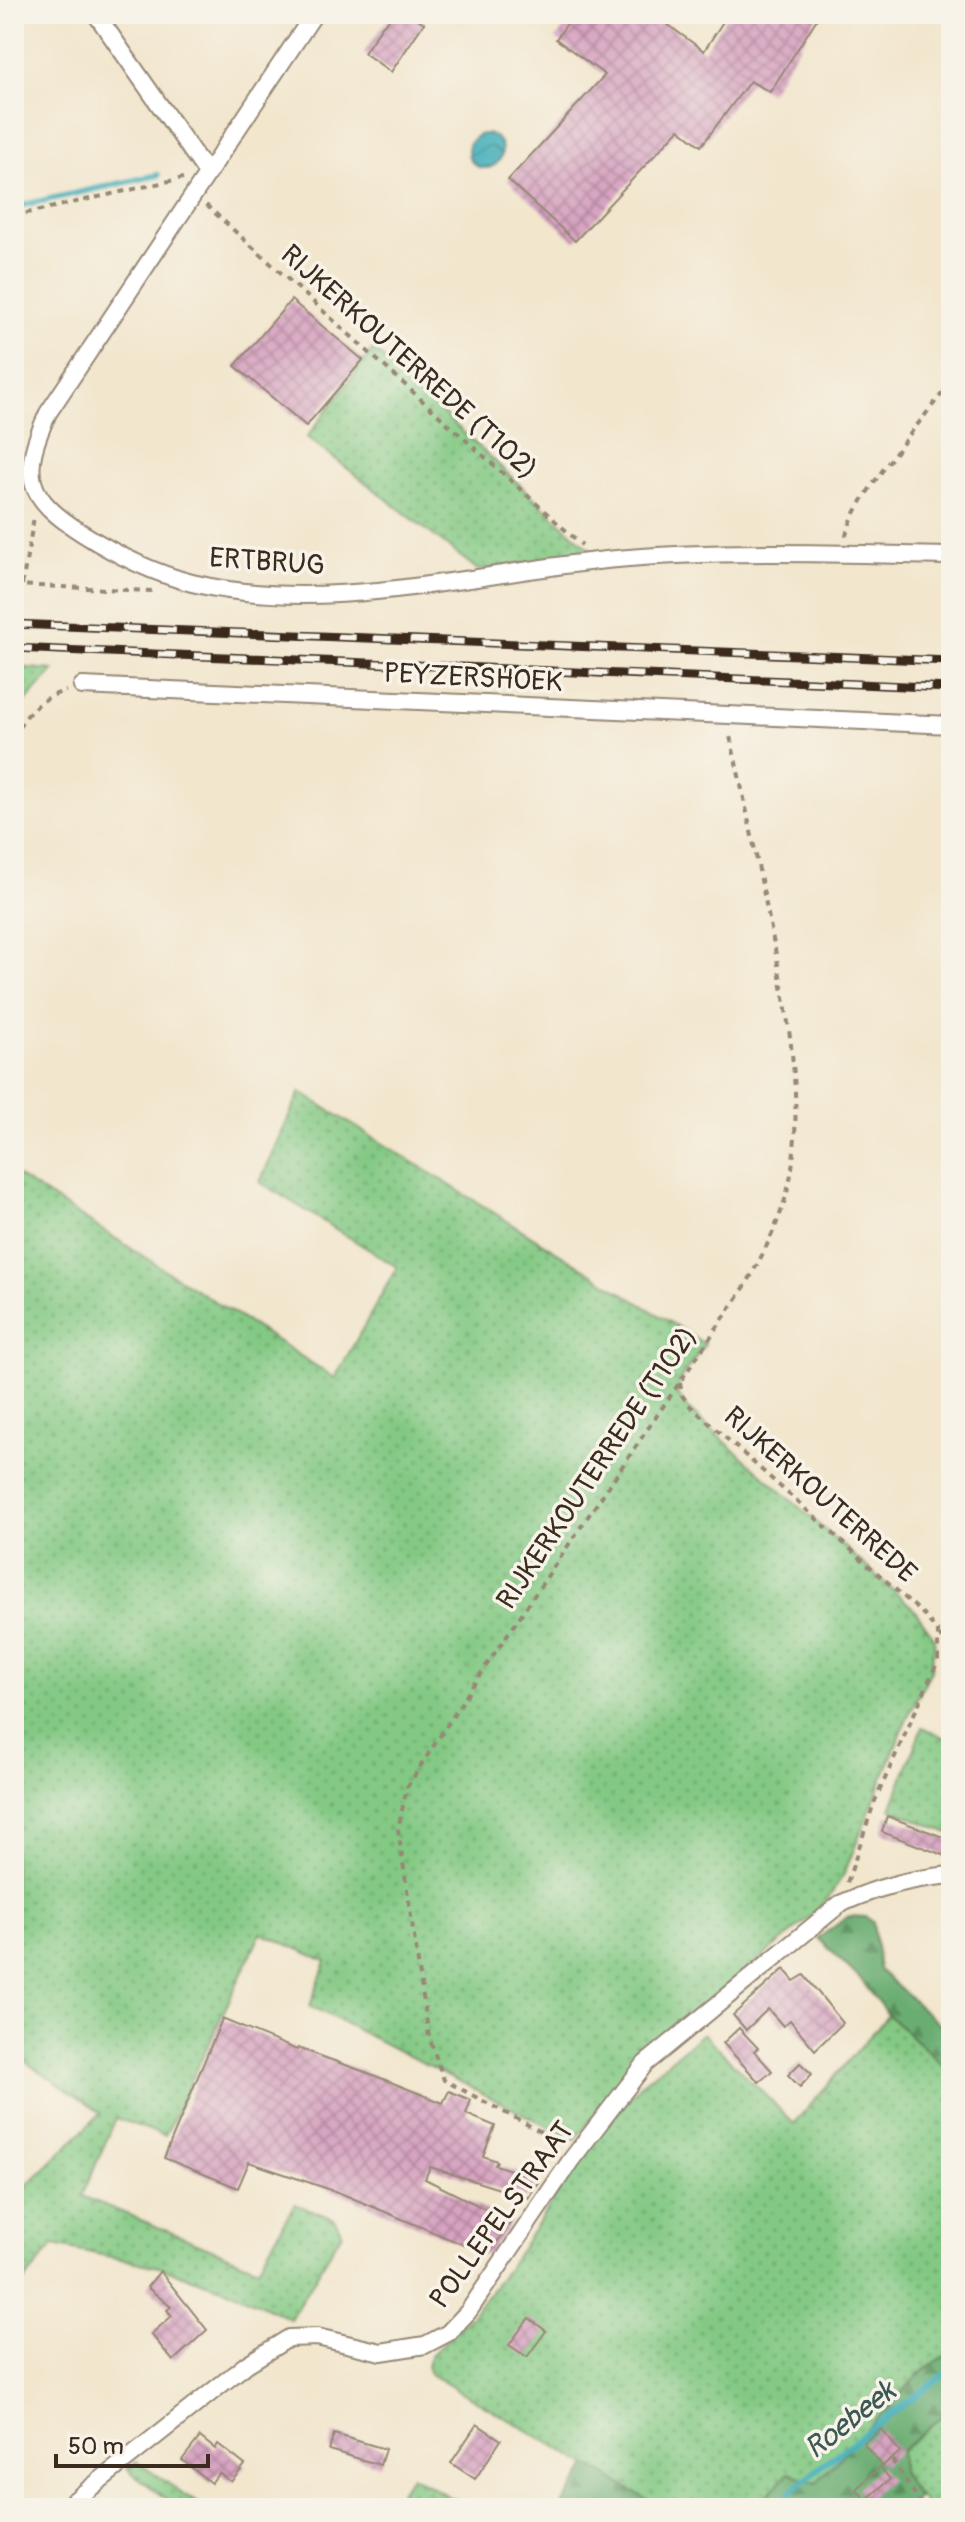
<svg xmlns="http://www.w3.org/2000/svg" width="965" height="2522" viewBox="0 0 965 2522" font-family="Pangolin,sans-serif">
	<style>
		.grass { fill: url(#grass-dots); stroke: #5f7a51; stroke-width: 2 }
		.forest { fill: url(#forest-firs); stroke: #526c48; stroke-width: 2 }
		.water { fill: url(#water-waves); stroke: #3b6b6b; stroke-width: 2 }
		.lines { fill: none; stroke-linecap: round; stroke-linejoin: round }
		.stream { stroke: #3bacb8; stroke-width: 6 }
		.building { fill: url(#building-cross-hatch) }
		.street-casing { stroke: #968876; stroke-width: 20 }
		.path { stroke: #968876; stroke-width: 4; stroke-dasharray: 6 6; stroke-linecap: butt }
		.street { stroke: #fff; stroke-width: 16 }
		.rail-casing { stroke: #3b2a1e; stroke-width: 9 }
		.rail { stroke: #f7f3e8; stroke-width: 6; stroke-dasharray: 18; stroke-linecap: butt }
		.labels { text-anchor: middle; dominant-baseline: central; stroke-width: 7; stroke-linejoin: round; paint-order: stroke }
		.street-label { font-size: 28px; fill: #3b2a1e; stroke: #f7f3e8 }
		.water-label { font-size: 30px; font-style: italic; fill: #3b5854; stroke: #f7f3e8 }
	</style>
	<defs>
		<pattern id="grass-dots" width="8" height="8" patternUnits="userSpaceOnUse" patternTransform="scale(2)"><rect width="8" height="8" fill="#83c984"/><path d="M2 2h.1M6 6h.1" fill="none" stroke="#6ca36b" stroke-width="1.8" stroke-linecap="round"/></pattern>
		<pattern id="forest-firs" width="22" height="20" patternUnits="userSpaceOnUse" patternTransform="scale(2)"><rect width="22" height="20" fill="#6aad72"/><path d="M5 1l3.5 6h-7zM16 11l3.5 6h-7z" fill="#588d5d"/></pattern>
		<pattern id="water-waves" width="16" height="10" patternUnits="userSpaceOnUse" patternTransform="scale(2)"><rect width="16" height="10" fill="#3bacb8"/><path d="M0 5q4-4 8 0t8 0" fill="none" stroke="#338c95"/></pattern>
		<pattern id="building-cross-hatch" width="8" height="8" patternUnits="userSpaceOnUse" patternTransform="scale(2)"><rect width="8" height="8" fill="#d7a3c1"/><path d="M0 0l8 8M0 8l8-8" fill="none" stroke="#b0859c"/></pattern>
	</defs>
	<rect width="100%" height="100%" fill="#f7f3e8"/>
	<filter id="ink" filterUnits="userSpaceOnUse"><feTurbulence type="fractalNoise" baseFrequency=".0125" numOctaves="2"/><feDisplacementMap in="SourceGraphic" scale="16" xChannelSelector="R" yChannelSelector="G"/><feConvolveMatrix kernelMatrix="1 2 1 2 8 2 1 2 1" color-interpolation-filters="sRGB"/></filter>
	<filter id="wash" filterUnits="userSpaceOnUse"><feTurbulence type="fractalNoise" baseFrequency=".006" numOctaves="4" result="noise"/><feDisplacementMap in="SourceGraphic" scale="32" xChannelSelector="R" yChannelSelector="G"/><feGaussianBlur stdDeviation="1.8" result="paint"/><feColorMatrix in="noise" values="0 0 0 0 0 0 0 0 0 0 0 0 0 0 0 0 0 1.4 0 .05"/><feComposite in="paint" operator="in"/></filter>
	<g filter="url(#wash)">
		<rect width="100%" height="100%" fill="#f2e6cd"/>
		<!-- grass -->
		<path class="grass" d="M 373,349 L 595,554 L 478,570 L 307,437 Z
			M 14,667 L 54,670 L 14,715 Z
			M 300,1092 L 705,1344 L 681,1378 L 677,1393 L 686,1407 L 912,1607 L 935,1638 L 931,1670 L 908,1716 L 844,1874 L 831,1894 L 815,1913 L 632,2066 L 575,2140 L 310,2006 L 326,1961 L 261,1933 L 165,2136 L 116,2118 L 82,2196 L 258,2268 L 295,2204 L 335,2219 L 342,2233 L 290,2319 L 231,2291 L 159,2267 L 54,2245 L 14,2294 L 14,2198 L 101,2113 L 14,2054 L 14,1174 L 335,1378 L 397,1267 L 260,1182 Z
			M 922,1727 L 951,1741 L 951,1834 L 891,1809 Z
			M 888,2015 L 951,2072 L 951,2352 L 921,2372 L 816,2484 L 789,2472 L 756,2508 L 662,2508 L 430,2374 L 427,2366 L 430,2356 L 470,2317 L 507,2269 L 591,2144 L 641,2084 L 703,2033 L 794,2124 Z
			M 951,2408 L 951,2508 L 927,2508 L 901,2472 L 901,2451 Z
			M 137,2462 L 204,2508 L 179,2508 L 127,2469 Z
			M 411,2476 L 469,2508 L 389,2508 Z"/>
		<!-- forest -->
		<path class="forest" d="M 849,1916 L 866,1917 L 873,1922 L 879,1970 L 951,2035 L 951,2072 L 888,2015 L 861,1980 L 818,1938 Z
			M 951,2352 L 951,2408 L 901,2451 L 901,2472 L 918,2498 L 907,2508 L 756,2508 L 789,2472 L 816,2483 L 921,2372 Z
			M 588,2465 L 662,2508 L 560,2508 Z"/>
		<!-- water -->
		<path class="water" d="M468 151a17 17 0 1 1 34 0a17 17 0 1 1-34 0Z"/>
		<g class="lines">
			<!-- stream -->
			<path class="stream" d="M 14,207 L 158,175
				M 779,2508 L 789,2494 L 828,2461 L 951,2370"/>
		</g>
		<g id="blocks">
			<!-- building -->
			<path class="building" d="M 395,14 L 410,14 L 424,23 L 391,72 L 364,53 L 382,26 Z
				M 574,14 L 653,14 L 704,51 L 728,14 L 820,14 L 770,92 L 750,81 L 701,146 L 679,129 L 575,241 L 508,180 L 605,75 L 556,39 Z
				M 291,300 L 363,360 L 306,426 L 235,366 Z
				M 887,1816 L 951,1840 L 951,1858 L 882,1832 Z
				M 784,1969 L 794,1981 L 804,1975 L 843,2023 L 815,2050 L 790,2020 L 783,2026 L 768,2009 L 746,2030 L 733,2015 Z
				M 222,2019 L 297,2050 L 298,2048 L 368,2073 L 443,2103 L 449,2091 L 471,2100 L 466,2114 L 495,2126 L 483,2156 L 497,2161 L 495,2165 L 540,2179 L 528,2198 L 430,2167 L 425,2179 L 511,2222 L 488,2255 L 340,2193 L 249,2162 L 238,2188 L 164,2158 Z
				M 739,2028 L 758,2048 L 754,2051 L 772,2071 L 759,2082 L 723,2043 Z
				M 800,2063 L 812,2074 L 800,2087 L 788,2075 Z
				M 160,2271 L 207,2330 L 173,2361 L 151,2334 L 172,2316 L 167,2310 L 171,2307 L 147,2287 Z
				M 529,2318 L 546,2331 L 527,2357 L 509,2345 Z
				M 477,2424 L 501,2440 L 475,2479 L 451,2463 Z
				M 881,2429 L 900,2452 L 882,2466 L 863,2443 Z
				M 334,2434 L 385,2449 L 380,2465 L 329,2450 Z
				M 200,2437 L 215,2449 L 218,2444 L 245,2465 L 231,2482 L 219,2473 L 211,2483 L 182,2460 Z
				M 880,2467 L 890,2479 L 866,2500 L 856,2489 Z"/>
		</g>
	</g>
	<g filter="url(#ink)">
		<use href="#blocks" fill-opacity="0" stroke="#968876" stroke-width="2"/>
		<g class="lines">
			<!-- street casing -->
			<g class="street-casing">
				<path id="street" d="M 96,14 L 207,173
					M 314,14 L 48,413 C 20,473 25,497 82,533 C 115,554 153,573 192,583 C 336,618 497,566 642,557 C 745,550 848,554 951,556
					M 82,686 L 951,725
					M 65,2508 L 247,2364 L 289,2338 L 317,2337 L 381,2352 L 425,2345 L 448,2333 L 468,2312 L 571,2160 L 645,2064 L 840,1904 C 878,1887 909,1879 951,1875"/>
			</g>
			<!-- path -->
			<path class="path" d="M 206,205 L 582,545
				M 14,216 L 183,178
				M 846,536 C 852,501 927,414 951,382
				M 14,585 L 153,591
				M 22,585 L 34,517
				M 14,738 C 24,714 41,697 66,691
				M 680,1383 L 682,1395 L 688,1404 L 923,1614 L 938,1632 L 938,1661 L 874,1803 L 847,1883
				M 939,1638 L 951,1632
				M 562,2143 L 444,2080 L 429,2037 L 398,1829 L 407,1787 L 473,1685 L 746,1285 C 768,1245 788,1207 793,1160 C 802,1082 785,1000 770,924 C 757,860 744,796 729,732
				M 892,2460 L 924,2508"/>
			<!-- street -->
			<use href="#street" class="street"/>
			<!-- rail casing -->
			<g class="rail-casing">
				<path id="rail" d="M 14,624 L 951,661
					M 14,648 L 951,688"/>
			</g>
			<!-- rail -->
			<use href="#rail" class="rail"/>
		</g>
	</g>
	<g class="labels">
		<!-- street labels -->
		<g class="street-label">
			<text transform="translate(409 362) rotate(42)">RIJKERKOUTERREDE (T102)</text>
			<text transform="translate(267 562) rotate(4)">ERTBRUG</text>
			<text transform="translate(473 678) rotate(3)">PEYZERSHOEK</text>
			<text transform="translate(597 1468) rotate(-56)">RIJKERKOUTERREDE (T102)</text>
			<text transform="translate(820 1495) rotate(42)">RIJKERKOUTERREDE</text>
			<text transform="translate(502 2215) rotate(-54)">POLLEPELSTRAAT</text>
		</g>
		<!-- water labels -->
		<g class="water-label">
			<text transform="translate(850 2420) rotate(-38)">Roebeek</text>
		</g>
	</g>
	<!-- margin -->
	<rect width="965" height="2522" fill="none" stroke="#f7f3e8" stroke-width="48"/>
	<!-- scale -->
	<path d="M56 2454v12h152v-12" fill="none" stroke="#3b2a1e" stroke-width="4"/>
	<text x="68" y="2454" font-size="24" fill="#3b2a1e" stroke="#f7f3e8" stroke-width="6" paint-order="stroke">50 m</text>
</svg>
